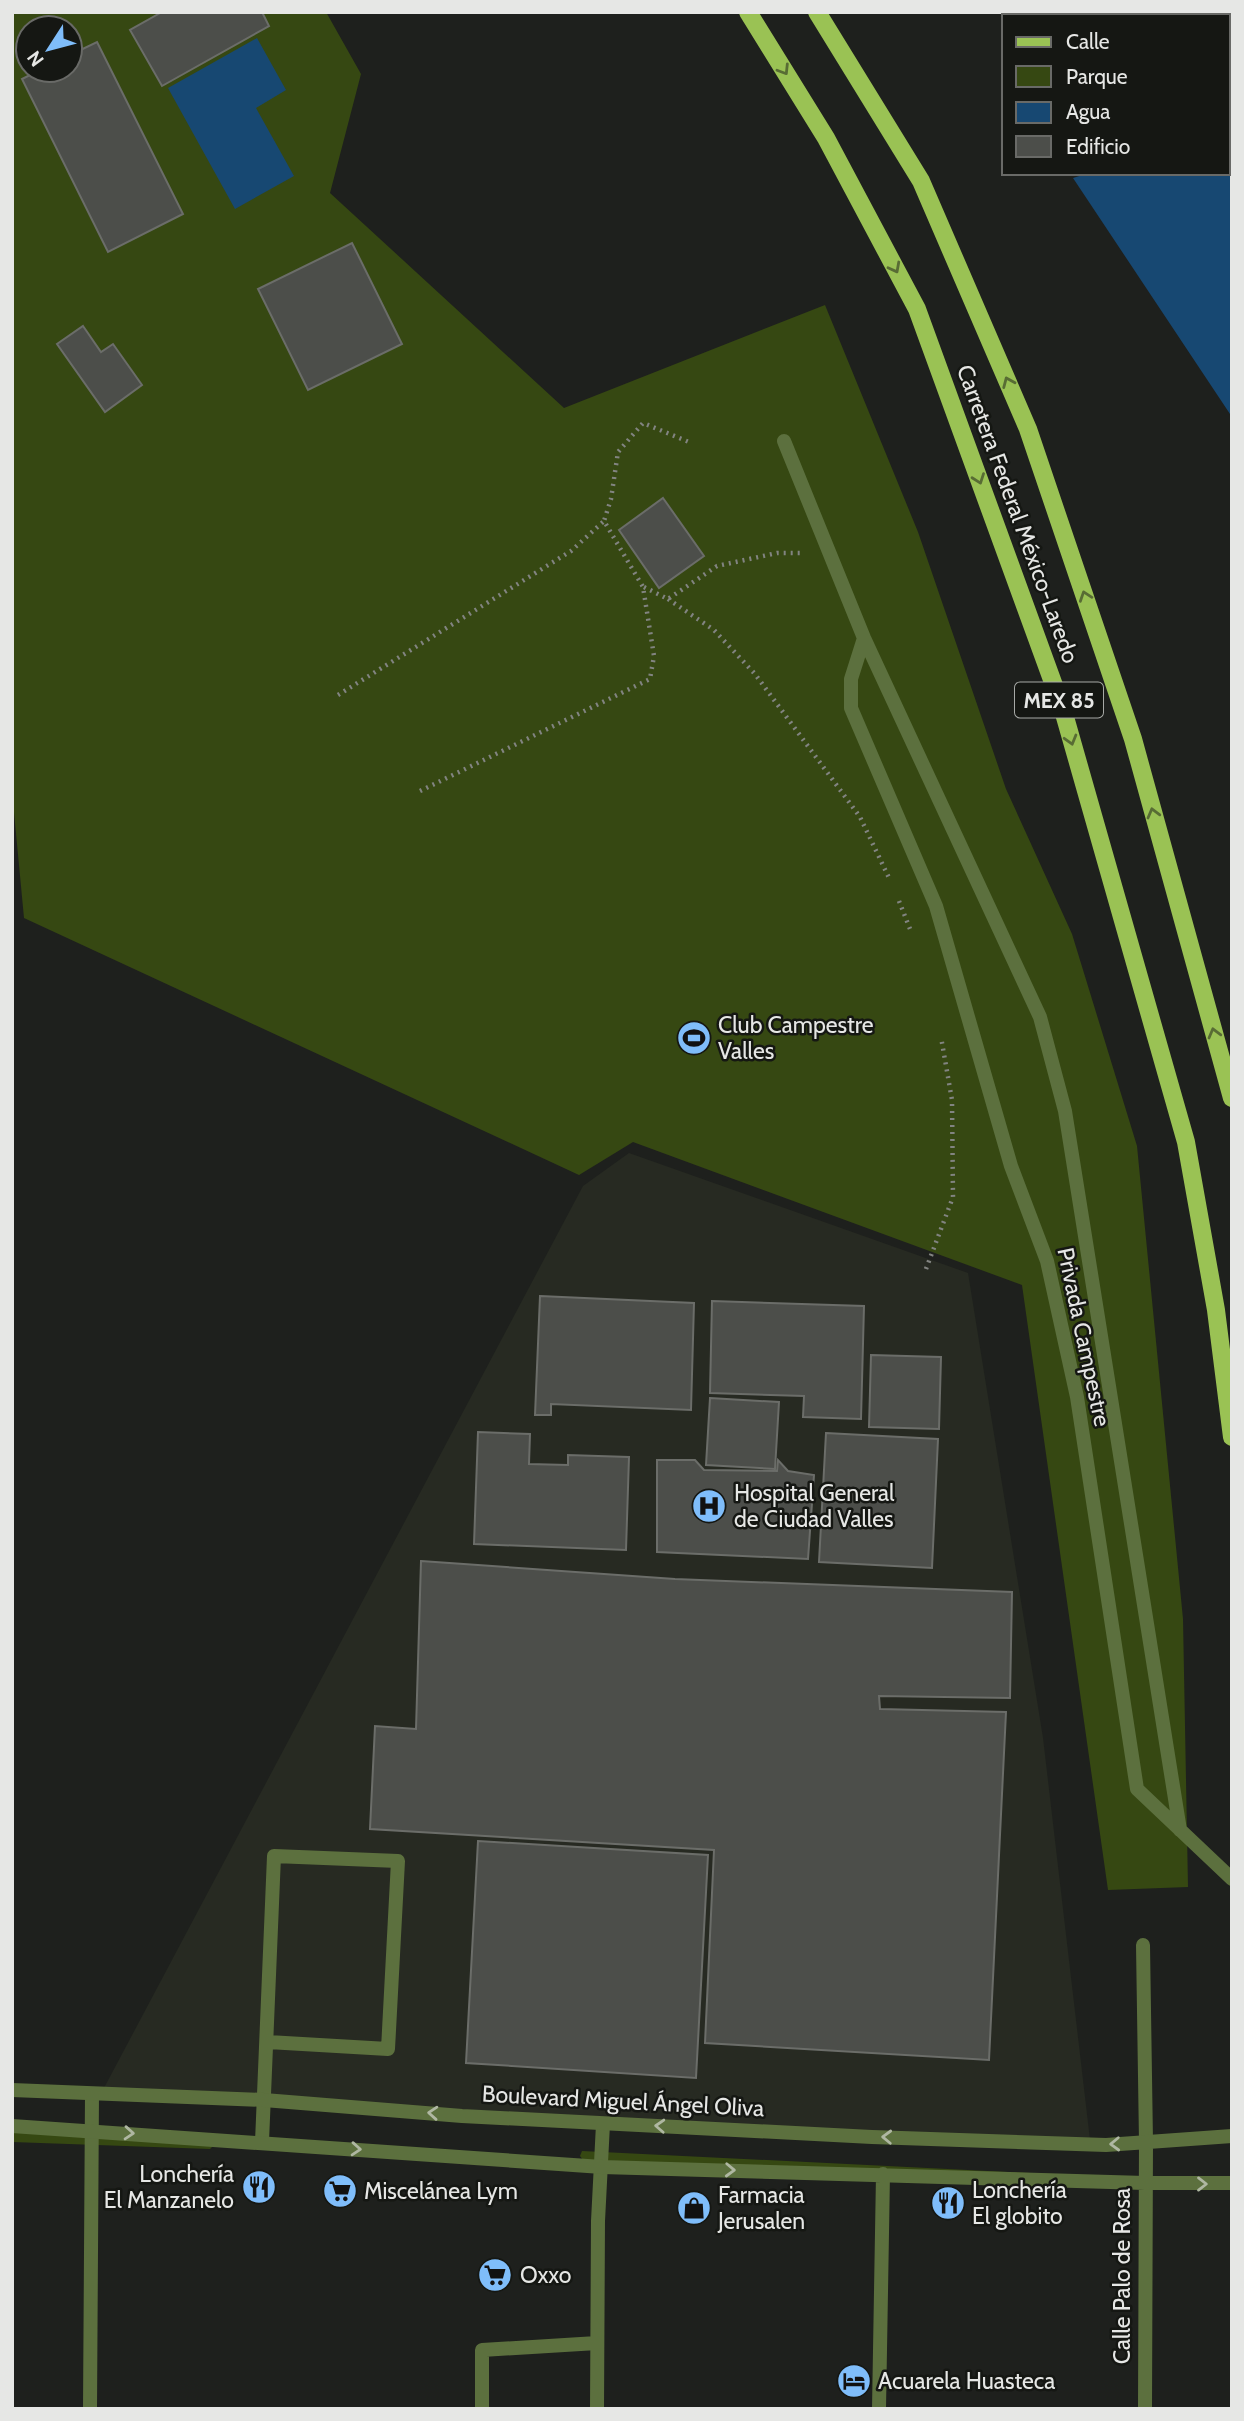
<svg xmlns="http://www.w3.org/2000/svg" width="1244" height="2421" viewBox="0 0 1244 2421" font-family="Cabin,sans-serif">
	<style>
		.built { fill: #272a22 }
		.green { fill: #364812; fill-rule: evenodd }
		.water { fill: #174872 }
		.building { fill: #4c4e4a; stroke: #6b6d69; stroke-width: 2 }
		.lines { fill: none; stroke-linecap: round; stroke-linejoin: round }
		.path { stroke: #828481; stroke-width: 4.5; stroke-dasharray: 2 5; stroke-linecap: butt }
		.lane { stroke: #5c703e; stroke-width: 14 }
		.street { stroke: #5c703e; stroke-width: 14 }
		.primary { stroke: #9ac254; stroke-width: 18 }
		.oneway { stroke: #586c34 }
		.oneway2 { stroke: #afb7a2 }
		.labels { text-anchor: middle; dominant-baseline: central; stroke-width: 5; stroke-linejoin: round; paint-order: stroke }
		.shield { fill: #151713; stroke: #a7a9a6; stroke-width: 2 }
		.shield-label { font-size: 21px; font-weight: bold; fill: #e6e7e5 }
		.street-label { font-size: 23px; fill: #e6e7e5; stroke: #151713 }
		.poi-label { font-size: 23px; fill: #e6e7e5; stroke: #151713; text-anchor: start }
	</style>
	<rect width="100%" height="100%" fill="#1e201d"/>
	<!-- built -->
	<path class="built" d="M 629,1153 L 968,1273 L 1043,1738 L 1090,2140 L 875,2134 L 104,2088 L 583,1186 Z"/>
	<!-- green -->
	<path class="green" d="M 12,12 L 326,12 L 361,74 L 330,193 L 564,408 L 825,305 L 918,532 L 1006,789 L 1072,934 L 1137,1146 L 1183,1619 L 1188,1887 L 1108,1890 L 1022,1285 L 633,1142 L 579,1175 L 24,918 L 12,791 ZM 28,28 L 70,28 L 70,70 L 28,70 Z
		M 12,2131 L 213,2146 L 210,2149 L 12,2142 Z
		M 582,2151 L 1110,2177 L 583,2160 L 580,2156 Z"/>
	<!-- water -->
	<path class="water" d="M 257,38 L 286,90 L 256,108 L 294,176 L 235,209 L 168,88 Z
		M 1232,132 L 1232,417 L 1073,178 L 1089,173 L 1228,173 L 1228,133 Z"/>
	<!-- building -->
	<path class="building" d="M 162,12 L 262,12 L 269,26 L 162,86 L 130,30 Z
		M 97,42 L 183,214 L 108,252 L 22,79 L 40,70 L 70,70 L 70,55 Z
		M 352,243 L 402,344 L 308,390 L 258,289 Z
		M 83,326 L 101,352 L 113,344 L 142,385 L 105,412 L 57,344 Z
		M 663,498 L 704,556 L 659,588 L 619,530 Z
		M 540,1296 L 694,1303 L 691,1410 L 551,1404 L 551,1415 L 535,1415 Z
		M 712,1301 L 864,1306 L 861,1419 L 803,1417 L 804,1396 L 710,1393 Z
		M 871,1355 L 941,1357 L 939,1429 L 869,1427 Z
		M 710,1398 L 779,1402 L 775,1469 L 706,1465 Z
		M 478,1432 L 530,1434 L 529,1464 L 568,1465 L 568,1455 L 629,1457 L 626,1550 L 474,1544 Z
		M 826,1433 L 938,1439 L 932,1568 L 819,1562 Z
		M 657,1460 L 695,1460 L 704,1470 L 777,1471 L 778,1460 L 788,1471 L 814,1475 L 808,1559 L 657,1552 Z
		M 421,1561 L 675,1579 L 1012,1592 L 1010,1698 L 879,1696 L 880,1709 L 1006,1712 L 989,2060 L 705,2043 L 714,1850 L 370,1829 L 375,1726 L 416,1729 Z
		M 478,1841 L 708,1855 L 696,2078 L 466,2063 Z"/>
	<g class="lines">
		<!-- path -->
		<path class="path" d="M 644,587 L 668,599 L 717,566 L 777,553 L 800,553
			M 668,599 L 714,630 L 755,674 L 860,817 L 890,880
			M 338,695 L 571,551 L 604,521
			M 420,791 L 650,679 L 654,656 L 643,587 L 604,521 L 611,499 L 618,452 L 643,423 L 689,442
			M 899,901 L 910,929
			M 926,1269 L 953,1197 L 952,1100 L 941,1037"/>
		<!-- lane -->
		<path class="lane" d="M 784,441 L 864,638 L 1040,1017 L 1065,1111 L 1180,1830
			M 864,638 L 851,679 L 851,708 L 936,906 L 1011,1166 L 1047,1261 L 1077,1397 L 1137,1789 L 1232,1879
			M 1143,1945 L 1146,2142
			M 262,2142 L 274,1856 L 398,1861 L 388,2049 L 268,2042
			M 90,2409 L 92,2094
			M 482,2409 L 482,2350 L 597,2343
			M 597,2409 L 598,2221 L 603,2124"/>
		<!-- street -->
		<path class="street" d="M 12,2090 L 264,2100 L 462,2116 L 872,2137 L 1106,2145 L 1232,2136
			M 12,2126 L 602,2167 L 1145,2183 L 1232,2183
			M 879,2409 L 883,2174
			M 1145,2409 L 1146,2142"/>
		<!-- primary -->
		<path class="primary" d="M 748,12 L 826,138 L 917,309 L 1063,710 L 1186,1142 L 1216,1310 L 1232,1437
			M 817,12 L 921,181 L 1028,429 L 1133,739 L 1232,1098"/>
	</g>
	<!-- one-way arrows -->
	<defs><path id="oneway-chevron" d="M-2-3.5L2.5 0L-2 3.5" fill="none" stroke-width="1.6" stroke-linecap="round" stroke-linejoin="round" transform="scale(1.75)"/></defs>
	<g class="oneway">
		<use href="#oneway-chevron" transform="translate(784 70) rotate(58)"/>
		<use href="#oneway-chevron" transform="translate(895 268) rotate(62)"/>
		<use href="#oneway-chevron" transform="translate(1008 382) rotate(-113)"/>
		<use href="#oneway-chevron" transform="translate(979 479) rotate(70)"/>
		<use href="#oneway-chevron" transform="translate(1085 596) rotate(-109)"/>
		<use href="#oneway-chevron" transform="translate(1071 740) rotate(74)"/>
		<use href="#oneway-chevron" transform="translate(1153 813) rotate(-105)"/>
		<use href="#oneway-chevron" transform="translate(1214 1033) rotate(-105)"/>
	</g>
	<g class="oneway2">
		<use href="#oneway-chevron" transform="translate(433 2113) rotate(-176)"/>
		<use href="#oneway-chevron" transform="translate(660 2126) rotate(-177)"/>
		<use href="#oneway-chevron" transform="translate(129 2133) rotate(4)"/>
		<use href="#oneway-chevron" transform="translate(887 2137) rotate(-178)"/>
		<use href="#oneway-chevron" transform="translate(1115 2144) rotate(178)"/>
		<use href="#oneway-chevron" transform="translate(356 2149) rotate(4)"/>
		<use href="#oneway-chevron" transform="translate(730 2170) rotate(2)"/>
		<use href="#oneway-chevron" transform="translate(1202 2184)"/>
	</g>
	<!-- icons -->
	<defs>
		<g id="stadium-disc" transform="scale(1.75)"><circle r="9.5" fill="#7fbdfa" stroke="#151713"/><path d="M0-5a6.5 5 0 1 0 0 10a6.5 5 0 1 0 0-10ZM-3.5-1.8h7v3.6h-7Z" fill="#111"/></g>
		<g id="hospital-disc" transform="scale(1.75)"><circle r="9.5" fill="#7fbdfa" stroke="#151713"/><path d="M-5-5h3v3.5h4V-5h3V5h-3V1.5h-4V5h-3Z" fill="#111"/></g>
		<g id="restaurant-disc" transform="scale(1.75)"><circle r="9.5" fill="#7fbdfa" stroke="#151713"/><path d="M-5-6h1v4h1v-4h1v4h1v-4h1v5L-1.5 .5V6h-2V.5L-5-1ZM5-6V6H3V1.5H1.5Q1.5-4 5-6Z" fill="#111"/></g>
		<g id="supermarket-disc" transform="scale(1.75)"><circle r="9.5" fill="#7fbdfa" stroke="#151713"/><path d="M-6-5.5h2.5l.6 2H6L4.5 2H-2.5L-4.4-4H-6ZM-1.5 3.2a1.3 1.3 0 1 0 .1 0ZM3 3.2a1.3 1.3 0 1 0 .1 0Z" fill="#111"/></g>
		<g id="shop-disc" transform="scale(1.75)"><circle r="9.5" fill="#7fbdfa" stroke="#151713"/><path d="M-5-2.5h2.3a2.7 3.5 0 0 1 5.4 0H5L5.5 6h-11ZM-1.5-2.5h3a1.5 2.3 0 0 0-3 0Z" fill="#111"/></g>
		<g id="hotel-disc" transform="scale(1.75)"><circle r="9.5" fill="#7fbdfa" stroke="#151713"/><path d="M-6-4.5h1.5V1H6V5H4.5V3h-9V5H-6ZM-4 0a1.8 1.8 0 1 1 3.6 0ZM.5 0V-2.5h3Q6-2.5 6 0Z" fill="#111"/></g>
	</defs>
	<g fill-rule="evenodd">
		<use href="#stadium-disc" x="694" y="1038"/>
		<use href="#hospital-disc" x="709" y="1506"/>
		<use href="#restaurant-disc" x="259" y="2187"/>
		<use href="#supermarket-disc" x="340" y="2191"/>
		<use href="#restaurant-disc" x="948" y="2203"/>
		<use href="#shop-disc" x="694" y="2208"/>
		<use href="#supermarket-disc" x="495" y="2275"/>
		<use href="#hotel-disc" x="854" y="2381"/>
	</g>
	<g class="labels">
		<!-- shield labels -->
		<rect class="shield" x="1015" y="682.5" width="88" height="35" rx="5"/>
		<g class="shield-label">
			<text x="1059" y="700">MEX 85</text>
		</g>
		<!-- street labels -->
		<g class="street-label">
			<text transform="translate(1018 514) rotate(70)">Carretera Federal México-Laredo</text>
			<text transform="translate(1084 1337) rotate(78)">Privada Campestre</text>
			<text transform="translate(623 2101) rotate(3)">Boulevard Miguel Ángel Oliva</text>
			<text transform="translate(1122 2276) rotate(-90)">Calle Palo de Rosa</text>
		</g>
		<!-- poi labels -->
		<g class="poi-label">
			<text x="718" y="1025">Club Campestre<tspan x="718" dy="26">Valles</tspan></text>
			<text x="734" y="1493">Hospital General<tspan x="734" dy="26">de Ciudad Valles</tspan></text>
			<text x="234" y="2174" text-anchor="end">Lonchería<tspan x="234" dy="26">El Manzanelo</tspan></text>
			<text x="972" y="2190">Lonchería<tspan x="972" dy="26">El globito</tspan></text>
			<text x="364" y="2191">Miscelánea Lym</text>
			<text x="718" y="2195">Farmacia<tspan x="718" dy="26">Jerusalen</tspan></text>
			<text x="520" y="2275">Oxxo</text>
			<text x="878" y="2381">Acuarela Huasteca</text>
		</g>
	</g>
	<!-- border -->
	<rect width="1244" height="2421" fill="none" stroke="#e6e7e5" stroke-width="28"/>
	<!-- legend -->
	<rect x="1002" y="14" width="228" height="161" fill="#151713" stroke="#696a67" stroke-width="2"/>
	<rect x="1016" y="37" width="35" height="10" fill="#9ac254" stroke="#696a67" stroke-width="2"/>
	<text x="1066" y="49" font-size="21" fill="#e6e7e5">Calle</text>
	<rect x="1016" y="66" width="35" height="21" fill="#364812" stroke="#696a67" stroke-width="2"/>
	<text x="1066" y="84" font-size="21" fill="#e6e7e5">Parque</text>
	<rect x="1016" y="102" width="35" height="21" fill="#174872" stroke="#696a67" stroke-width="2"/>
	<text x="1066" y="119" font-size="21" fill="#e6e7e5">Agua</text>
	<rect x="1016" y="136" width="35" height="21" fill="#4c4e4a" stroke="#696a67" stroke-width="2"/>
	<text x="1066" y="154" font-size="21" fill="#e6e7e5">Edificio</text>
	<!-- north arrow -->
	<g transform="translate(49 49) rotate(234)"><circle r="33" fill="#151713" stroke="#696a67" stroke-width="2"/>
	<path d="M0-5L12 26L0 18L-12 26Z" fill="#7fbdfa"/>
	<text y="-10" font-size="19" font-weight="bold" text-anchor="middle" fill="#e6e7e5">N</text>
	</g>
</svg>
